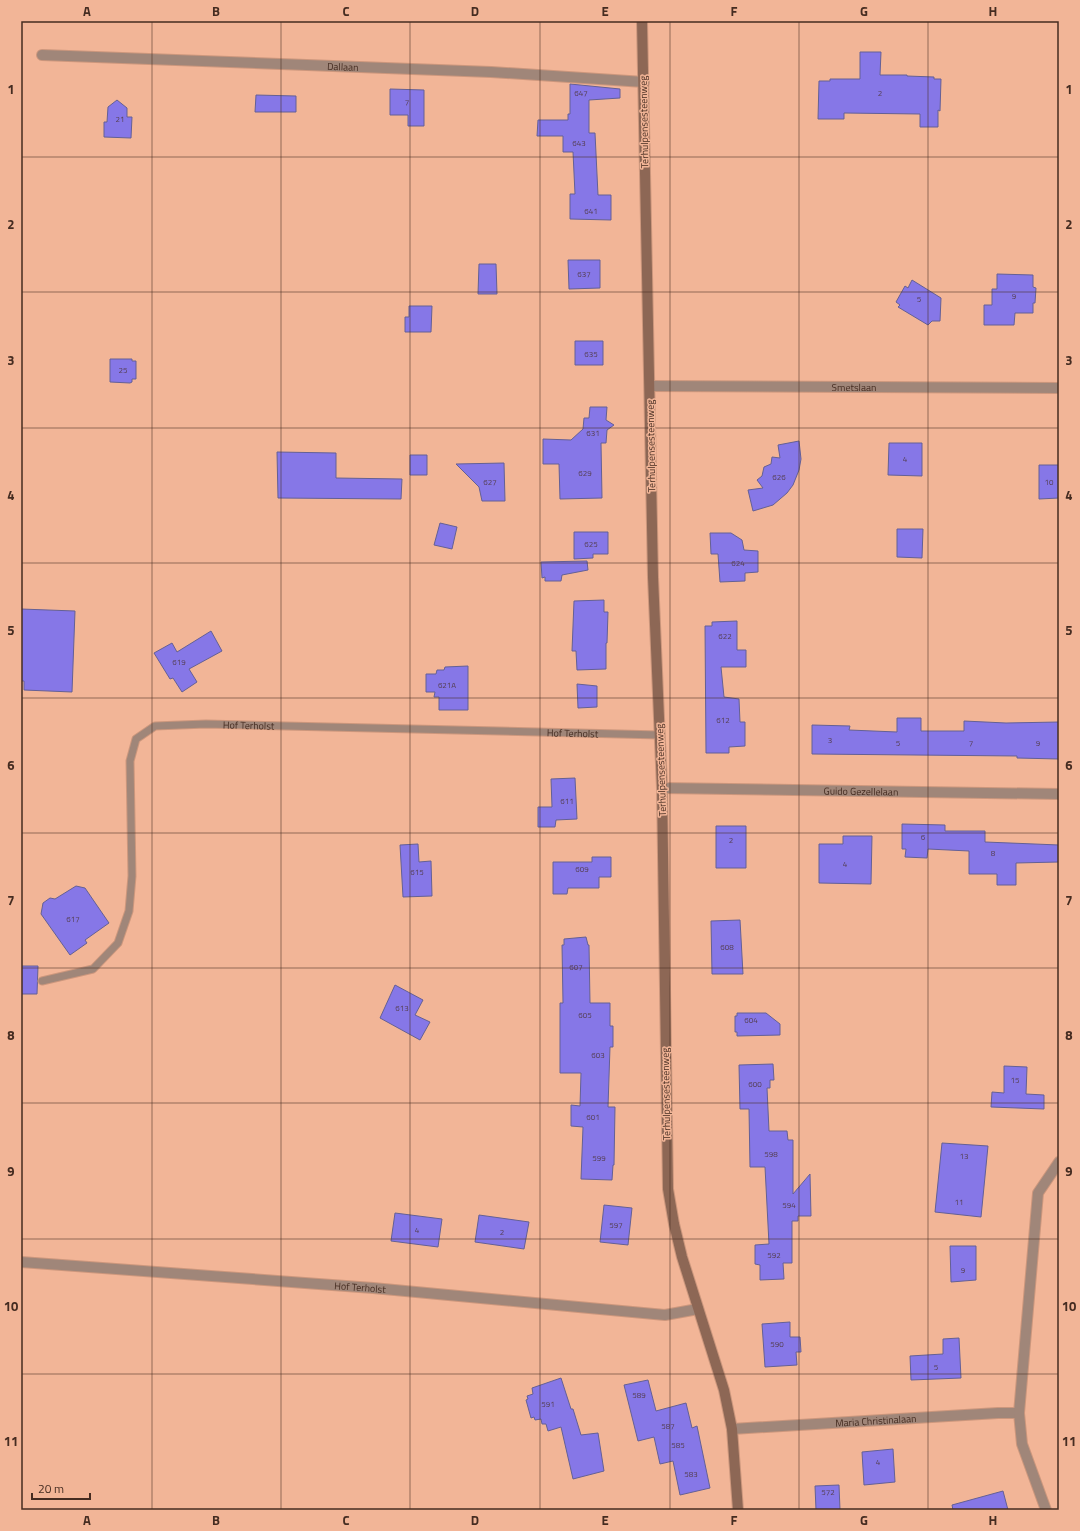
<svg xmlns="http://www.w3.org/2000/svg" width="1080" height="1531" viewBox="0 0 1080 1531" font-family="'Titillium Web',sans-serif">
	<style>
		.building { fill: #8677e7; stroke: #646095 }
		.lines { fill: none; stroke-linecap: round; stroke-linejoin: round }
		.service-casing { stroke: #cc977d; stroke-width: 9 }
		.minor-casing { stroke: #cc977d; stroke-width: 12 }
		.secondary-casing { stroke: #cc977d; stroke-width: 12 }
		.service { stroke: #a08679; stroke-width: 7 }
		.minor { stroke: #a08679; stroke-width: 10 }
		.secondary { stroke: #8d6755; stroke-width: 10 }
		.grid { fill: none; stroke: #452c21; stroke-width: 1; stroke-opacity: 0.55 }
		.labels { text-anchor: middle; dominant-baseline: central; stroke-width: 3; stroke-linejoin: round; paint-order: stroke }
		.number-label { font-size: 8px; fill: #553f52 }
		.street-label { font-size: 10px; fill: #452c21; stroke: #f2b597 }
		.neatline { fill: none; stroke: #452c21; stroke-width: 1.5 }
		.grid-label { font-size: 13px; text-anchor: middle; font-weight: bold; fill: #452c21 }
	</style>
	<rect width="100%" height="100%" fill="#f2b597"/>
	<!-- building -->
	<path class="building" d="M 860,52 L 881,52 L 880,75 L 907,75 L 907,76 L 934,77 L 934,79 L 941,79 L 940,111 L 938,110 L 938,127 L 920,127 L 920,114 L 844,113 L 844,119 L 818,119 L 819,81 L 830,81 L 830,79 L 860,79 Z
		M 570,84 L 620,89 L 620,98 L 589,100 L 589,133 L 595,133 L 598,195 L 611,195 L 611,220 L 570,219 L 570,194 L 575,194 L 573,152 L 563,152 L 563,136 L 537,136 L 538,120 L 568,120 L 568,114 L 570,114 Z
		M 390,89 L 424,90 L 424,126 L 408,126 L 408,115 L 390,115 Z
		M 256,95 L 296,96 L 296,112 L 255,112 Z
		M 117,100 L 127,108 L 127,117 L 132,117 L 131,138 L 104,137 L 104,122 L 107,122 L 108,107 Z
		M 568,260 L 600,260 L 600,288 L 569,289 Z
		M 479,264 L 496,264 L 497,294 L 478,294 Z
		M 997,274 L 1033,275 L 1033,287 L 1036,288 L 1035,303 L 1033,303 L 1033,313 L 1015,313 L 1014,325 L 984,325 L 984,305 L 992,305 L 992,289 L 997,289 Z
		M 912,280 L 941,298 L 940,321 L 932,321 L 928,325 L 898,307 L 900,305 L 896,302 L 905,286 L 908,288 Z
		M 409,306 L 432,306 L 431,332 L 405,332 L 405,317 L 409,317 Z
		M 575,341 L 603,341 L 603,365 L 575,365 Z
		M 110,359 L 132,359 L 132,361 L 136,361 L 136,379 L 132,379 L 132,382 L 130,383 L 110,382 Z
		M 590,407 L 607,407 L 606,420 L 614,425 L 607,430 L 606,443 L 601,443 L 602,498 L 560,499 L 559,464 L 543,464 L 543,439 L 571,440 L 583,429 L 584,418 L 589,418 Z
		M 799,441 L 801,459 L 799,470 L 793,485 L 787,493 L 773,505 L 753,511 L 748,490 L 763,488 L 757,480 L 762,476 L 764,467 L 771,464 L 772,457 L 780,458 L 778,445 Z
		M 889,443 L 922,443 L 922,476 L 888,475 Z
		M 277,452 L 336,453 L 336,478 L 402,479 L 401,499 L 278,498 Z
		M 410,455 L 427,455 L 427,475 L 410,475 Z
		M 504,463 L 505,501 L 482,501 L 479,487 L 456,464 Z
		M 1039,465 L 1059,465 L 1059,498 L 1039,499 Z
		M 440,523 L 457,527 L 452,549 L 434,545 Z
		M 897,529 L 923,529 L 922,558 L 897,557 Z
		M 574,532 L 608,532 L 608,554 L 593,554 L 593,558 L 574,559 Z
		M 710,533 L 731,533 L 742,540 L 744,550 L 758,551 L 758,572 L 745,573 L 745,581 L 720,582 L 718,554 L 711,554 Z
		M 587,561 L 588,570 L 562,575 L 561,581 L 545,581 L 545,577 L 542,578 L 541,562 Z
		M 604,600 L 604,612 L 608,612 L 607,643 L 606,643 L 606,669 L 577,670 L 576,651 L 572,651 L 574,601 Z
		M 21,609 L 75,611 L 72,692 L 24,690 L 24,681 L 21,681 Z
		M 737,621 L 737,650 L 746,650 L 746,667 L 721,667 L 724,697 L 739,699 L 740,722 L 745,722 L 745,746 L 729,747 L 729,753 L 706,753 L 705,626 L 712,626 L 712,622 Z
		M 211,631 L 222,651 L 189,669 L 197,682 L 182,692 L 173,678 L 170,679 L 154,653 L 172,643 L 177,652 Z
		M 468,666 L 468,710 L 439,710 L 439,697 L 434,697 L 435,692 L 426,692 L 426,674 L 436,674 L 437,670 L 444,670 L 445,667 Z
		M 577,684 L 597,686 L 597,707 L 578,708 Z
		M 897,718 L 921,718 L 921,731 L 964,731 L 964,721 L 1006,723 L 1059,722 L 1059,759 L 1017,758 L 1017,756 L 812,754 L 812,725 L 850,726 L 849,730 L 897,732 Z
		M 575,778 L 577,819 L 556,820 L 555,827 L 538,827 L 538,807 L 552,807 L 551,779 Z
		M 902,824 L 945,825 L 945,831 L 985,831 L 985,842 L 1059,845 L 1059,862 L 1016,863 L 1016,885 L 997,885 L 997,874 L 969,874 L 969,851 L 928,849 L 927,858 L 905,857 L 906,849 L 902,849 Z
		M 716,826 L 746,826 L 746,868 L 716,868 Z
		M 843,836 L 872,836 L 871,884 L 819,883 L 819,844 L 843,844 Z
		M 418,844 L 419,862 L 431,861 L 432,896 L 403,897 L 400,845 Z
		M 592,857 L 611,857 L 611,877 L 599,877 L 599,888 L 568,888 L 567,894 L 553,894 L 553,862 L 592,862 Z
		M 76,886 L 85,888 L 109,923 L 85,940 L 87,943 L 70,955 L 41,914 L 43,903 L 50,898 L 55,899 Z
		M 740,920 L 743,974 L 712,974 L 711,921 Z
		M 586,937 L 588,945 L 589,945 L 590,1003 L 610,1003 L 610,1026 L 613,1026 L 613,1047 L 610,1047 L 608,1107 L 615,1107 L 614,1165 L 613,1165 L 612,1180 L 581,1179 L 583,1127 L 571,1126 L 571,1105 L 580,1106 L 581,1073 L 560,1073 L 560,1003 L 563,1003 L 562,945 L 564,945 L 564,939 Z
		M 21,966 L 38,966 L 37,994 L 21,994 Z
		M 395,985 L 423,1000 L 415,1015 L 430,1022 L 420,1040 L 380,1018 Z
		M 737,1013 L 766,1013 L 780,1024 L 780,1035 L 737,1036 L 737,1032 L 735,1032 L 735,1016 L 737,1016 Z
		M 773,1064 L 774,1080 L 770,1080 L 770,1088 L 767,1088 L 769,1131 L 787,1131 L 788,1140 L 793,1140 L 793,1194 L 810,1174 L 811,1216 L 798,1216 L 798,1221 L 792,1221 L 792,1263 L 783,1263 L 784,1279 L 760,1280 L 760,1265 L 755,1264 L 755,1245 L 769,1244 L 765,1167 L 750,1167 L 749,1109 L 740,1109 L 739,1065 Z
		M 1004,1066 L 1027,1067 L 1026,1094 L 1044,1095 L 1044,1109 L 991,1107 L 992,1092 L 1004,1093 Z
		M 942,1143 L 988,1146 L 981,1217 L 935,1212 Z
		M 604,1205 L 632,1208 L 628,1245 L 600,1242 Z
		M 395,1213 L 442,1219 L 438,1247 L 391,1241 Z
		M 479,1215 L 529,1222 L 524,1249 L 475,1242 Z
		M 950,1246 L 976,1246 L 976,1280 L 951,1282 Z
		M 790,1322 L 790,1337 L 800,1337 L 801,1352 L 796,1352 L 797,1365 L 765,1367 L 762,1324 Z
		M 959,1338 L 961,1378 L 911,1380 L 910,1356 L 943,1354 L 943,1339 Z
		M 561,1378 L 571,1409 L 573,1409 L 581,1435 L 598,1433 L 604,1471 L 573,1479 L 561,1427 L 548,1431 L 546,1424 L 542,1424 L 541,1419 L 535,1420 L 534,1417 L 531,1418 L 526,1400 L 528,1399 L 527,1396 L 533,1394 L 532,1388 Z
		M 648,1380 L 656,1411 L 686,1403 L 692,1428 L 697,1426 L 710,1488 L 680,1495 L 673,1461 L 660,1464 L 654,1437 L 638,1441 L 624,1385 Z
		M 893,1449 L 895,1482 L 864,1485 L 862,1452 Z
		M 839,1485 L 840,1510 L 816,1510 L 815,1486 Z
		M 1003,1491 L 1008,1510 L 953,1510 L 952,1505 Z"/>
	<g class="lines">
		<!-- service casing -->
		<g class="service-casing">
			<g id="service">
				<path id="s1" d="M 42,981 L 93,969 L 118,943 L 129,911 L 132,876 L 130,761 L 136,739 L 155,726 L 206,724 L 660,735"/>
			</g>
		</g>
		<!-- minor casing -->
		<g class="minor-casing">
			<g id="minor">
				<path id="s2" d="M 42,55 L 491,72 L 644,82"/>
				<path id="s3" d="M 650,386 L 1059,388"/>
				<path id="s4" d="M 662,788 L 1059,794"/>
				<path id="s5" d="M 21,1262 L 373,1288 L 665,1315 L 698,1309"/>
				<path id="s6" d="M 732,1429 L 998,1413 L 1019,1413"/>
				<path d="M 1046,1510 L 1022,1444 L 1019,1413 L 1038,1193 L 1059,1162"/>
			</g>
		</g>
		<!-- secondary casing -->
		<g class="secondary-casing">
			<path id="secondary" d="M 642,21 L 653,577 L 662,788 L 668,1189 L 674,1224 L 682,1257 L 724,1390 L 732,1429 L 738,1510"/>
		</g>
		<!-- service -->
		<use href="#service" class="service"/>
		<!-- minor -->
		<use href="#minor" class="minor"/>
		<!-- secondary -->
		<use href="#secondary" class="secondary"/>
	</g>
	<!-- grid -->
	<path class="grid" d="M 152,21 L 152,1510M 281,21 L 281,1510M 410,21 L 410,1510M 540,21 L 540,1510M 670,21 L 670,1510M 799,21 L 799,1510M 928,21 L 928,1510M 21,157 L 1059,157M 21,292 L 1059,292M 21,428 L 1059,428M 21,563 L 1059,563M 21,698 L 1059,698M 21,833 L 1059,833M 21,968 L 1059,968M 21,1103 L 1059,1103M 21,1239 L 1059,1239M 21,1374 L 1059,1374"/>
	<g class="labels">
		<!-- number labels -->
		<g class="number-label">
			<text x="581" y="93">647</text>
			<text x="880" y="93">2</text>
			<text x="407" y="102">7</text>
			<text x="120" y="119">21</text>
			<text x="579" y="143">643</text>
			<text x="591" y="211">641</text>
			<text x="584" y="274">637</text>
			<text x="1014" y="296">9</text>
			<text x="919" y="299">5</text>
			<text x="591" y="354">635</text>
			<text x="123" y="370">25</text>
			<text x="593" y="433">631</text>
			<text x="905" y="459">4</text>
			<text x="585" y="473">629</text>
			<text x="779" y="477">626</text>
			<text x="490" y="482">627</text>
			<text x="1049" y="482">10</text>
			<text x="591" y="544">625</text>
			<text x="738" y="563">624</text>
			<text x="725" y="636">622</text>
			<text x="179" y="662">619</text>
			<text x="447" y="685">621A</text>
			<text x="723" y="720">612</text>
			<text x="830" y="740">3</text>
			<text x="898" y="743">5</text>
			<text x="971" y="743">7</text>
			<text x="1038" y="743">9</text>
			<text x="567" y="801">611</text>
			<text x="923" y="837">6</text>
			<text x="731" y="840">2</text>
			<text x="993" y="853">8</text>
			<text x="845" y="864">4</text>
			<text x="582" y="869">609</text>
			<text x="417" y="872">615</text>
			<text x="73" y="919">617</text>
			<text x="727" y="947">608</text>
			<text x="576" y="967">607</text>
			<text x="402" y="1008">613</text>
			<text x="585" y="1015">605</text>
			<text x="751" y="1020">604</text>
			<text x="598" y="1055">603</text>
			<text x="1015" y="1080">15</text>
			<text x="755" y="1084">600</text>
			<text x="593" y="1117">601</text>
			<text x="771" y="1154">598</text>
			<text x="964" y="1156">13</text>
			<text x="599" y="1158">599</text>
			<text x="959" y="1202">11</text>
			<text x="789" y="1205">594</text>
			<text x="616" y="1225">597</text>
			<text x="417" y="1230">4</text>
			<text x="502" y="1232">2</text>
			<text x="774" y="1255">592</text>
			<text x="963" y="1270">9</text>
			<text x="777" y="1344">590</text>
			<text x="936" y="1367">5</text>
			<text x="639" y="1395">589</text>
			<text x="548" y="1404">591</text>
			<text x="668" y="1426">587</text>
			<text x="678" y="1445">585</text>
			<text x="878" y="1462">4</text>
			<text x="691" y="1474">583</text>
			<text x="828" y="1492">572</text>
		</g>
		<!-- street labels -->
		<g class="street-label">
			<text stroke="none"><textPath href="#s2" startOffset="301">Dallaan</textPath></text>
			<text transform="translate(644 122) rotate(-91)">Terhulpensesteenweg</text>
			<text stroke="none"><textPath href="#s3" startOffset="204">Smetslaan</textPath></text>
			<text transform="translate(651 446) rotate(-91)">Terhulpensesteenweg</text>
			<text stroke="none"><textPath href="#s1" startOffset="412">Hof Terholst</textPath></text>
			<text stroke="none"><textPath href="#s1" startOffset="736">Hof Terholst</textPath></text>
			<text transform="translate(661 770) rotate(-92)">Terhulpensesteenweg</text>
			<text stroke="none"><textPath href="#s4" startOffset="199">Guido Gezellelaan</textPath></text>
			<text transform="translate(666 1094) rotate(-91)">Terhulpensesteenweg</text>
			<text stroke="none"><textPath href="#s5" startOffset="340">Hof Terholst</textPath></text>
			<text stroke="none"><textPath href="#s6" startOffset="144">Maria Christinalaan</textPath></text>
		</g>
	</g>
	<!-- border -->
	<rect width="1080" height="1531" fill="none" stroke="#f2b597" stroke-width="44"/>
	<!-- scale -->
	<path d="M32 1493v6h58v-6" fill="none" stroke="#452c21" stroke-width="2"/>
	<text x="38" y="1493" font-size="12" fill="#452c21" stroke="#f2b597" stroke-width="3" paint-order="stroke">20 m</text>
	<rect x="22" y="22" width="1036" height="1487" class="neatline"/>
	<g class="grid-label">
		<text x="87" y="16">A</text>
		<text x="216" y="16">B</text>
		<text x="346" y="16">C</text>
		<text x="475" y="16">D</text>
		<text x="605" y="16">E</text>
		<text x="734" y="16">F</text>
		<text x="864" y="16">G</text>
		<text x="993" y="16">H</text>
		<text x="11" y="94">1</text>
		<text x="1069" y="94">1</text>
		<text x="11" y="229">2</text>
		<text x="1069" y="229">2</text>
		<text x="11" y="365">3</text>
		<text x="1069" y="365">3</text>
		<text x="11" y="500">4</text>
		<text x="1069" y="500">4</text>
		<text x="11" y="635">5</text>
		<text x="1069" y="635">5</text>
		<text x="11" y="770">6</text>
		<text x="1069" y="770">6</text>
		<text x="11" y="905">7</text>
		<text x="1069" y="905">7</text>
		<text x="11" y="1040">8</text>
		<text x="1069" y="1040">8</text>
		<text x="11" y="1176">9</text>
		<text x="1069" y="1176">9</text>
		<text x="11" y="1311">10</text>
		<text x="1069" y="1311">10</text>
		<text x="11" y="1446">11</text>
		<text x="1069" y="1446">11</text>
		<text x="87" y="1525">A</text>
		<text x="216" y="1525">B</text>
		<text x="346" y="1525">C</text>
		<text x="475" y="1525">D</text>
		<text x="605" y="1525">E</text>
		<text x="734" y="1525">F</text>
		<text x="864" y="1525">G</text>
		<text x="993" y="1525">H</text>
	</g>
</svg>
